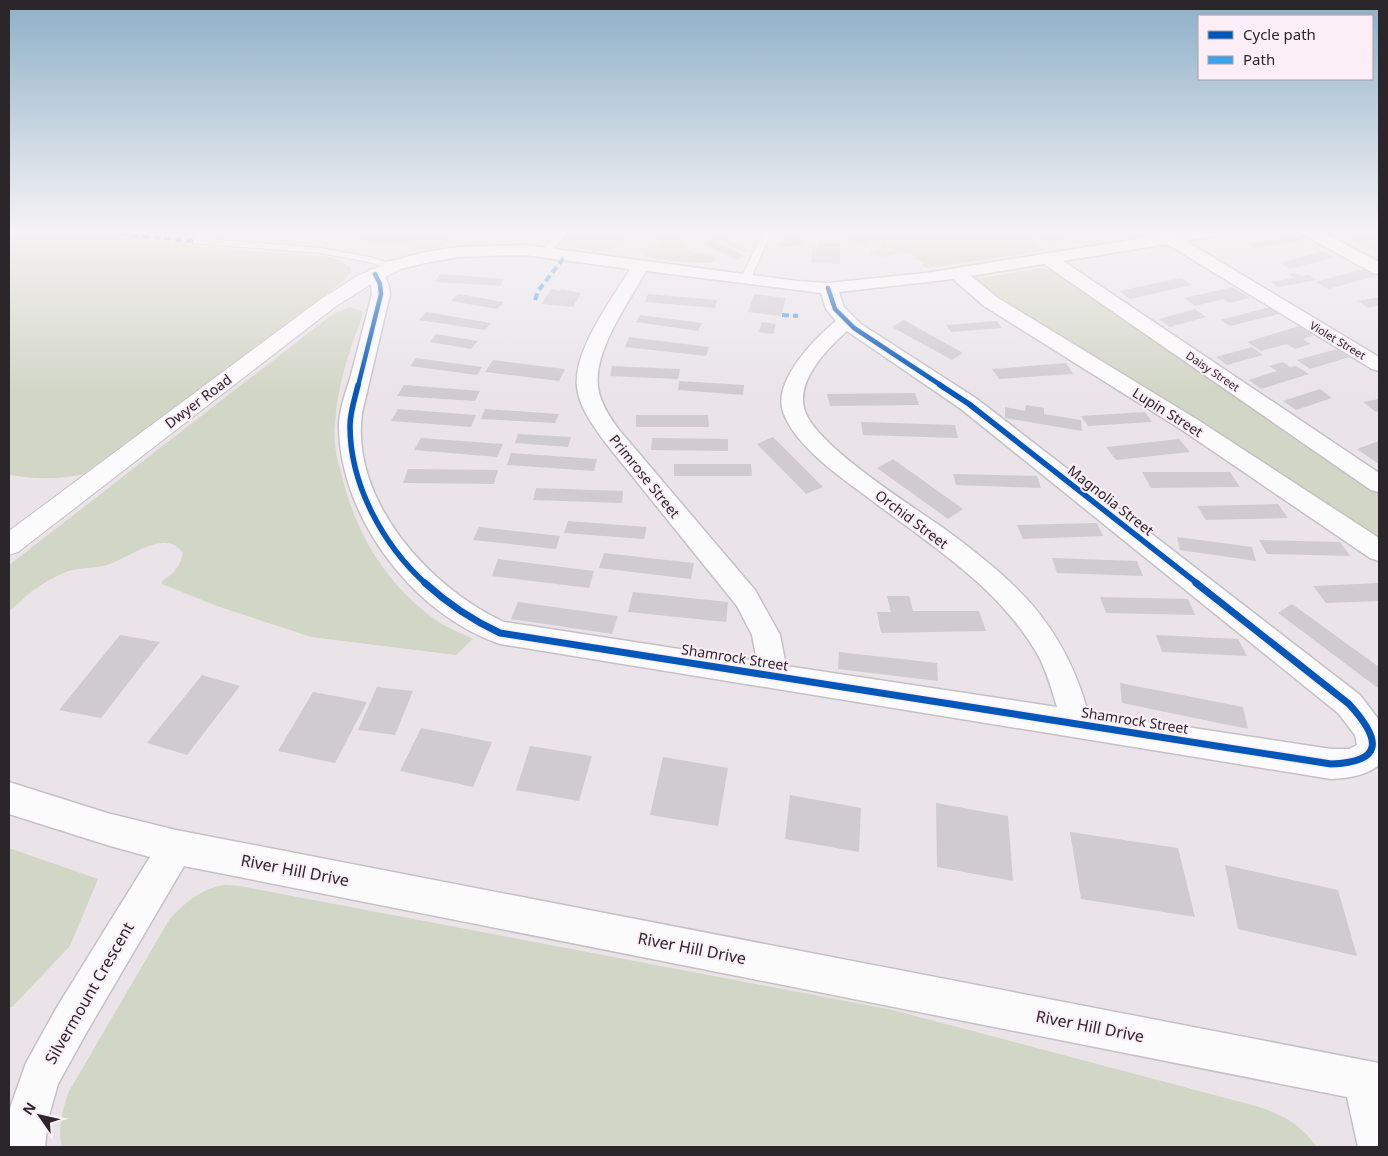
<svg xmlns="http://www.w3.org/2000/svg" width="1388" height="1156" viewBox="0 0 1388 1156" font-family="'Noto Sans',sans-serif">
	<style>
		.green { fill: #d2d6c6 }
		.building { fill: #d0cbce }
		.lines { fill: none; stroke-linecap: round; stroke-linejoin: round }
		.service-casing { stroke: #c4c0c3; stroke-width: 2 }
		.minor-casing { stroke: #c4c0c3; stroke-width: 3 }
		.tertiary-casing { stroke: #c4c0c3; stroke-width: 2 }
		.service { fill: #fcfbfc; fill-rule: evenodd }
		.minor { fill: #fcfbfc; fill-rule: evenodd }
		.tertiary { fill: #fcfbfc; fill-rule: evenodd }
		.quiet { stroke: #3ea2eb; stroke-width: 4; stroke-dasharray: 7 4; stroke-linecap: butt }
		.cycleway-far2-casing { stroke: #fbeef7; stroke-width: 7 }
		.cycleway-far1-casing { stroke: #fbeef7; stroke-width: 8 }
		.cycleway-casing { stroke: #fbeef7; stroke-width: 10 }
		.cycleway-far2 { stroke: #0057b8; stroke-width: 4.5 }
		.cycleway-far1 { stroke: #0057b8; stroke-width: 5.5 }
		.cycleway { stroke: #0057b8; stroke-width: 7 }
		.labels { text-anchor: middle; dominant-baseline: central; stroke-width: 4; stroke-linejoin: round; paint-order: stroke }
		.far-street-label { font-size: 11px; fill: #2b262a; stroke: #fbeef7 }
		.street-label { font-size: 14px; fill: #2b262a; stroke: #fbeef7 }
		.near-street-label { font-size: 16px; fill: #2b262a; stroke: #fbeef7 }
	</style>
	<rect width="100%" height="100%" fill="#eae4e8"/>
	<!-- green -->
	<path class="green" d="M 9,229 L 89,229 L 200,247 L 323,256 L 337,259 L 351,268 L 351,271 L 345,280 L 84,474 C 56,480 37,479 9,475 Z
		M 107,229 L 199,229 L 200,231 L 193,236 L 183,237 L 163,234 L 137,234 Z
		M 670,229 L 707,229 L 750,251 L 744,252 C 725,246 703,228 683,237 L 680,243 L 692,252 L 714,256 L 716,259 L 713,262 C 701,265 655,260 644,256 L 645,251 L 660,244 L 660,235 Z
		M 851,229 L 904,229 L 912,237 L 917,234 L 930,236 L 931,234 L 917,231 L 916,229 L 949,229 L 964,235 L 982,237 L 995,246 L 997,244 L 989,238 L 989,234 L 976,229 L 1023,229 L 1043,251 L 927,268 L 922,265 L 924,262 L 913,259 L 917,258 L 908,252 L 884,257 L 871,255 L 869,253 L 881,247 L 882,242 L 874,242 L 867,244 L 872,249 L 855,242 L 852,244 L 851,241 L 845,237 L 853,232 Z
		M 1316,229 L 1379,229 L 1379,254 L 1341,234 L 1329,237 Z
		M 369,231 L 388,231 L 404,237 L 427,236 L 442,231 L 450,240 C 445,248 427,250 417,249 C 412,248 408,244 402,244 C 387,244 374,249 362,237 L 362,234 Z
		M 575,231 L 617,234 L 622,237 L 624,240 C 616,257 577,250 564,242 L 563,239 L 568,232 Z
		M 1041,268 L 1052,270 L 1379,494 L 1379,542 L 1262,463 L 1002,302 L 976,279 Z
		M 350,307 L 362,311 L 362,317 C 349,350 337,388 335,424 C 333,442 337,459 342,476 C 356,534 385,582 433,618 C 444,627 460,632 473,639 L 456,655 L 311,637 L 217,606 L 162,584 L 162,581 C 173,574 180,567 183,553 C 165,526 126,561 103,566 C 91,569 78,567 66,572 C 54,577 42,584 32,591 C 24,598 17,605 9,611 L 9,565 L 329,317 L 337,312 Z
		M 9,848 L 98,879 L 70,946 L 12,1007 L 9,1007 Z
		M 225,885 L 240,886 L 893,1010 L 1256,1106 C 1284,1115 1300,1124 1317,1147 L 62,1147 C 57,1131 63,1108 68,1093 L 169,920 C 184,903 202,888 225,885 Z"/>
	<!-- building -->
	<path class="building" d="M 301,229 L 346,229 L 338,235 Z
		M 410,229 L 432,229 L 428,233 L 407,231 Z
		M 589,229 L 619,229 L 618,233 Z
		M 732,229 L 745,229 L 752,233 L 744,236 Z
		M 1030,229 L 1069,229 L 1075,234 L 1063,236 L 1067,239 L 1047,242 Z
		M 795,231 L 803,245 L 781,248 L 778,242 L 783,242 L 780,237 L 786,237 L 784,232 Z
		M 1295,236 L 1302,241 L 1255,248 L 1247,243 Z
		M 709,239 L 745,256 L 737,260 L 701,243 Z
		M 818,241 L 840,242 L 840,264 L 811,263 L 812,247 L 818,248 Z
		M 1323,251 L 1335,257 L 1290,269 L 1280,263 Z
		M 1363,269 L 1376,276 L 1328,289 L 1316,282 Z
		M 1297,273 L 1302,276 L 1309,275 L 1317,280 L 1278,287 L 1271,282 L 1294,278 L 1289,274 Z
		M 440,274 L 504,279 L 500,286 L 435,282 Z
		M 1181,278 L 1192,285 L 1130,299 L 1119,291 Z
		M 1233,287 L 1250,298 L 1229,303 L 1224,299 L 1195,306 L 1184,298 Z
		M 551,289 L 560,291 L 561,289 L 581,293 L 573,307 L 542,304 Z
		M 458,294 L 504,302 L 497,309 L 451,301 Z
		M 648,294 L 717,300 L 715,308 L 645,302 Z
		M 754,294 L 786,298 L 781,316 L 748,312 Z
		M 1379,297 L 1379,305 L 1368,308 L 1358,301 Z
		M 1270,307 L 1279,314 L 1230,326 L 1220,320 Z
		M 1195,309 L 1206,317 L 1170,327 L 1159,319 Z
		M 426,312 L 491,323 L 485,330 L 419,320 Z
		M 640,315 L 702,323 L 698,331 L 636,322 Z
		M 904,320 L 963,353 L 952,360 L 892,327 Z
		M 997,321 L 1002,328 L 951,332 L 946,325 Z
		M 762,322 L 776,324 L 773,334 L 759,332 Z
		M 1299,326 L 1314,335 L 1303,339 L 1311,344 L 1295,349 L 1287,344 L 1261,351 L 1247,342 Z
		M 436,334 L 478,341 L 471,349 L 430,342 Z
		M 629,337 L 709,347 L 706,356 L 625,347 Z
		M 1252,347 L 1263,355 L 1227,365 L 1216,357 Z
		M 1337,349 L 1350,357 L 1310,369 L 1297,360 Z
		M 416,358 L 482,367 L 477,375 L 410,366 Z
		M 493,360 L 565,369 L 559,381 L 485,372 Z
		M 1283,362 L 1290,367 L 1296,366 L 1309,374 L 1261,389 L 1249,380 L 1277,371 L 1269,366 Z
		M 1066,363 L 1073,374 L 999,379 L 992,369 Z
		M 612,366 L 680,369 L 678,379 L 610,376 Z
		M 679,381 L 744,385 L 743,395 L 678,390 Z
		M 404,385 L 480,391 L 475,401 L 397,396 Z
		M 1320,389 L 1332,398 L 1296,410 L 1283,401 Z
		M 915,393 L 919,405 L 830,406 L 827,394 Z
		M 1379,399 L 1379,411 L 1376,412 L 1363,402 Z
		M 1026,405 L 1044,408 L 1044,414 L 1081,420 L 1082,431 L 1005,418 L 1005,407 L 1025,411 Z
		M 398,409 L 476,415 L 471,427 L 391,421 Z
		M 485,409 L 559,414 L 555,423 L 481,419 Z
		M 1145,412 L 1152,422 L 1088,426 L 1081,416 Z
		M 636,415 L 708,415 L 709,427 L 636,427 Z
		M 861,422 L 955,425 L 958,438 L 863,435 Z
		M 518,434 L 571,437 L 568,447 L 515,443 Z
		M 773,437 L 823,487 L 806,494 L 757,444 Z
		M 421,438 L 503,444 L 497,457 L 414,450 Z
		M 652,438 L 728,439 L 728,451 L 651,450 Z
		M 1179,439 L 1190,452 L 1116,460 L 1106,447 Z
		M 1379,441 L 1379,462 L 1377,463 L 1357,449 Z
		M 511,453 L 597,459 L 594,471 L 507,465 Z
		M 893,459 L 963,509 L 948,519 L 877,468 Z
		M 674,464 L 751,464 L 752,476 L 674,476 Z
		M 408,469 L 498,470 L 494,484 L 403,483 Z
		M 1142,472 L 1230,472 L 1240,487 L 1151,488 Z
		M 953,474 L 1037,476 L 1041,488 L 956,485 Z
		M 536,488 L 623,491 L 622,503 L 533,500 Z
		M 1278,504 L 1288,518 L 1206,520 L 1197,506 Z
		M 568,521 L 647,527 L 644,539 L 564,533 Z
		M 1097,523 L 1103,536 L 1023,539 L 1017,525 Z
		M 479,527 L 560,536 L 556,549 L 473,540 Z
		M 1177,537 L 1252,547 L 1256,561 L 1180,550 Z
		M 1259,540 L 1340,542 L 1350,556 L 1267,554 Z
		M 604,553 L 694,563 L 691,579 L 599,568 Z
		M 1052,558 L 1137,561 L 1143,576 L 1057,573 Z
		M 498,559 L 594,571 L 589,588 L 492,576 Z
		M 1379,583 L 1379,601 L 1326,603 L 1313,586 Z
		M 633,592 L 728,602 L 726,622 L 628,612 Z
		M 887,596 L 909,596 L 913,611 L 979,611 L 986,631 L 881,633 L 877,612 L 891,612 Z
		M 1100,597 L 1188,599 L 1195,615 L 1106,613 Z
		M 518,602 L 618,616 L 612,634 L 511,619 Z
		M 1292,604 L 1379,667 L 1379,689 L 1278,613 Z
		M 120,635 L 160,642 L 101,718 L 59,710 Z
		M 1156,635 L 1238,639 L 1247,656 L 1162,652 Z
		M 839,652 L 937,663 L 938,681 L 838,669 Z
		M 202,675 L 240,686 L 187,755 L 147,743 Z
		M 1120,683 L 1243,707 L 1248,729 L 1122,703 Z
		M 377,687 L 413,691 L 395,735 L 358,730 Z
		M 313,692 L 367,702 L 335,763 L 278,751 Z
		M 421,728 L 492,742 L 473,787 L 400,771 Z
		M 530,746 L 592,756 L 579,801 L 516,790 Z
		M 663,757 L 728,768 L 718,826 L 650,815 Z
		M 790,795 L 861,808 L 859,852 L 785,839 Z
		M 936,803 L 1008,816 L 1013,881 L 937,867 Z
		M 1070,832 L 1178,848 L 1195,917 L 1081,899 Z
		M 1225,865 L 1338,890 L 1357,956 L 1238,929 Z"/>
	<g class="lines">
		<!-- service casing -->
		<g class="service-casing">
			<path id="service" d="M 562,229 L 571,229 L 548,254 L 542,254 L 542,250 Z
				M 765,229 L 773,229 L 750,280 L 745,283 L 742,282 L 740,280 Z
				M 195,238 L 321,248 L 370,257 L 398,266 L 393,269 L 368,262 L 321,253 L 192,243 L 192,239 Z"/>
		</g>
		<!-- minor casing -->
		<g class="minor-casing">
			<path id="minor" d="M 1198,229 L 1236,229 L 1234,232 L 1228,234 L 1186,241 L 1379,357 L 1379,371 L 1372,369 L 1167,244 L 1063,261 L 1379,473 L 1379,492 L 1371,490 L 1044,264 L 971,276 L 998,298 L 1198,420 L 1379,538 L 1379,561 L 1370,558 L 1182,430 L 984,306 L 953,279 L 839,292 L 844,307 L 861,324 L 977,399 L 1360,695 L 1379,720 L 1379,765 C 1365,776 1348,778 1331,779 L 500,644 C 414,615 340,518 339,427 C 339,411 345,394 350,379 C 357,351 365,322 372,294 L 371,284 L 366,274 L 369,270 L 375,269 L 381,270 C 387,278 389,285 390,294 L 362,413 C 350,501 430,588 504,622 L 757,661 L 752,635 L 737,606 L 604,441 C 593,425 579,407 577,387 C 573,350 612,300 630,269 L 525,255 L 508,255 L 458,257 L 425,263 L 393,271 L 387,270 L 384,266 L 387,262 L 425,252 L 458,247 L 525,245 L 797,281 L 828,283 L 926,273 ZM 646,271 L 821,293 L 826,309 L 836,321 C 815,338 776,378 782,408 C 790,441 836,474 862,493 C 924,541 1000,586 1039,657 C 1047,673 1052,690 1057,707 L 786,666 L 780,635 L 755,590 L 620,431 C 610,418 600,403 598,387 C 593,351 629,302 646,271 ZM 847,331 L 961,409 L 1338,713 L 1355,735 L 1357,745 L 1349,749 L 1331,749 L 1088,712 C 1074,662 1050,619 1011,583 C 991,564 969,547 946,530 C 914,507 812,444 804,408 C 797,379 827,349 847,331 Z
				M 1296,229 L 1316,229 L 1379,262 L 1379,274 L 1373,273 L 1298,232 Z
				M 9,782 L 107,813 L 176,830 L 1379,1063 L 1379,1147 L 1358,1147 L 1347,1097 L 184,866 L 85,1035 L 58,1084 L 48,1119 L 45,1147 L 9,1147 L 9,1111 L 26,1063 L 57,1007 L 150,857 L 107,845 L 9,814 Z"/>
		</g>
		<!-- tertiary casing -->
		<g class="tertiary-casing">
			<path id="tertiary" d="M 393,261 L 399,262 L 402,266 L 399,270 L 371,284 L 335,307 L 18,552 L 9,555 L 9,531 L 321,299 L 357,276 Z"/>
		</g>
		<!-- service -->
		<use href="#service" class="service"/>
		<!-- minor -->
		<use href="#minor" class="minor"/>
		<!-- tertiary -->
		<use href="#tertiary" class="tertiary"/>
		<!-- quiet -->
		<path class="quiet" d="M 99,229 L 139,236 L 195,241
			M 535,300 L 538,291 L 566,255
			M 782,315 L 798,316"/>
		<!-- cycleway-far2 casing -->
		<g class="cycleway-far2-casing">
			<path id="cycleway-far2" d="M 828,288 L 835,309 L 854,328 L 942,386
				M 358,386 L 381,294 L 380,284 L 375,274"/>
		</g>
		<!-- cycleway-far1 casing -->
		<g class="cycleway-far1-casing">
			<path id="cycleway-far1" d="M 358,385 C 355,398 350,412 350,426 C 350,485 383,545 426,584
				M 940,385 L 969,404 L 1198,584"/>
		</g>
		<!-- cycleway casing -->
		<g class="cycleway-casing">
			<path id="cycleway" d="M 425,583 C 448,604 472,620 500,633 L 1331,764 C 1386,762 1380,738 1349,704 L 1196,583"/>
		</g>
		<!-- cycleway-far2 -->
		<use href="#cycleway-far2" class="cycleway-far2"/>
		<!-- cycleway-far1 -->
		<use href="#cycleway-far1" class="cycleway-far1"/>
		<!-- cycleway -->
		<use href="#cycleway" class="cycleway"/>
	</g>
	<!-- sky -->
	<linearGradient id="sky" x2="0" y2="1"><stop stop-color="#8db0c7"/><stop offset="0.59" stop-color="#f6f3f5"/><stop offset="1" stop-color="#f6f3f5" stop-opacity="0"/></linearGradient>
	<rect width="1388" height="391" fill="url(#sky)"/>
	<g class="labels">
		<!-- far-street labels -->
		<g class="far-street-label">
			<text transform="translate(1338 340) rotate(31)">Violet Street</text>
			<text transform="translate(1213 371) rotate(34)">Daisy Street</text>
		</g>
		<!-- street labels -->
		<g class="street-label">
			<text transform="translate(198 401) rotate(-37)">Dwyer Road</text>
			<text transform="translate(1168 412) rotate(32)">Lupin Street</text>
			<text transform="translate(645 476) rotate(51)">Primrose Street</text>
			<text transform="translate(1111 500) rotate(38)">Magnolia Street</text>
			<text transform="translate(912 519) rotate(37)">Orchid Street</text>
			<text transform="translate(735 657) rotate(9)">Shamrock Street</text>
			<text transform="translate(1135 720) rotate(9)">Shamrock Street</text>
		</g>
		<!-- near-street labels -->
		<g class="near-street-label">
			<text transform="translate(295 870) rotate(11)">River Hill Drive</text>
			<text transform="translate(692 948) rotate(11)">River Hill Drive</text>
			<text transform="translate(89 993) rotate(-60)">Silvermount Crescent</text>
			<text transform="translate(1090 1026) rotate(11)">River Hill Drive</text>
		</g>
	</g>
	<!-- border -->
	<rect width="1388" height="1156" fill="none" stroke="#2b262a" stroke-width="20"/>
	<!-- legend -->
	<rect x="1198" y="15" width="175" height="65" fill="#fbeef7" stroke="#a89ea5"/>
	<rect x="1208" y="31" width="25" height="8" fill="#0057b8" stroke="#a89ea5"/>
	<text x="1243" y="40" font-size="15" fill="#2b262a">Cycle path</text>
	<rect x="1208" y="56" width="25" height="8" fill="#3ea2eb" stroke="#a89ea5"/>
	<text x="1243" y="65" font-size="15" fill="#2b262a">Path</text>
	<!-- north arrow -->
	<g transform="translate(40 1116) rotate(304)" stroke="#fbeef7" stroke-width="4" paint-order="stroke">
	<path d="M0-4L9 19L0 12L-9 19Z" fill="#2b262a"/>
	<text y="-8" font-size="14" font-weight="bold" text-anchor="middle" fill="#2b262a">N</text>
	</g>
</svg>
